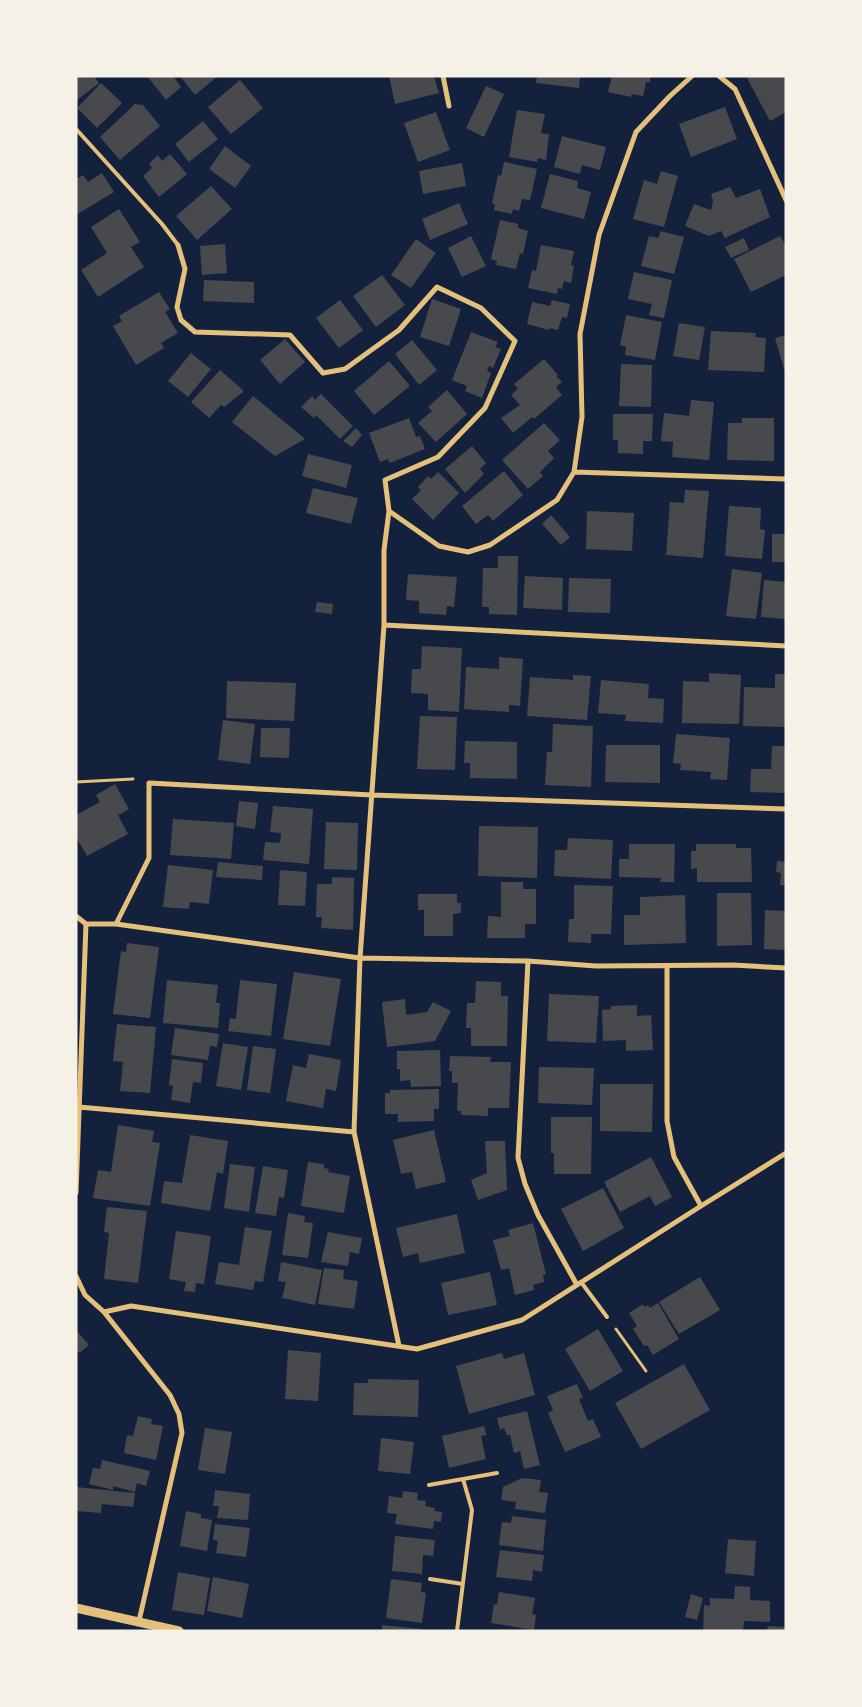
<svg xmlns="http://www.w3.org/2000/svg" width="862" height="1707" viewBox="0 0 862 1707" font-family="'Fira Sans',sans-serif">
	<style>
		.building { fill: #48494c }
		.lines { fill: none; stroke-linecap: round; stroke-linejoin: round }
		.path { stroke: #e5c07b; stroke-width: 3 }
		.service { stroke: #e5c07b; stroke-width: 4 }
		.minor { stroke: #e5c07b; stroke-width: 5 }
		.tertiary { stroke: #e5c07b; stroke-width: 9 }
	</style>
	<rect width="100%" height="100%" fill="#14213d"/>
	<!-- building -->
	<path class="building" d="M 76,76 L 94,76 L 99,83 L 76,101 Z
		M 147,76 L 173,76 L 181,87 L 166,100 Z
		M 180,76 L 218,76 L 195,95 Z
		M 389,76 L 434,76 L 439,93 L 395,104 Z
		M 537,76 L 580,76 L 579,88 L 536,83 Z
		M 612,76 L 650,76 L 650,82 L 646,82 L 643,96 L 632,94 L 631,97 L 608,92 Z
		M 750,76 L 786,76 L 786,112 L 770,121 L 747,78 Z
		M 240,80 L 263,108 L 231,134 L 208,107 Z
		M 101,83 L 122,103 L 97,128 L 77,108 Z
		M 486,86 L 504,94 L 484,137 L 466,128 Z
		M 135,104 L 143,105 L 160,126 L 120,160 L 100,137 Z
		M 725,107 L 737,139 L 691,157 L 679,124 Z
		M 517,110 L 545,114 L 541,133 L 549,134 L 546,160 L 538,158 L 537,162 L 509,157 Z
		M 436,112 L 450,150 L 418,162 L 404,123 Z
		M 203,121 L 218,139 L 189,162 L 175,144 Z
		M 562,136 L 606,147 L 600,170 L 582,165 L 580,174 L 554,167 Z
		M 225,146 L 251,166 L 235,188 L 209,169 Z
		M 170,154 L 187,174 L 159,197 L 143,176 L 152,168 L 149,164 L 158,155 L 162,161 Z
		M 504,162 L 537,169 L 530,200 L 522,199 L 519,211 L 513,209 L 512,214 L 494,210 L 495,204 L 492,203 L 498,175 L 501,176 Z
		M 462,163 L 466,186 L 423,194 L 419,171 Z
		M 661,171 L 678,176 L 664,227 L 633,219 L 644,180 L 657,184 Z
		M 102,173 L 114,192 L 76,215 L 76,179 L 83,175 L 88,182 Z
		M 550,174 L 578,181 L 577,188 L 591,192 L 584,219 L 541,208 Z
		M 211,186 L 232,209 L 197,240 L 176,216 Z
		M 730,187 L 736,198 L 760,189 L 770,217 L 725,238 L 721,231 L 709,236 L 685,226 L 694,204 L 711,210 L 713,201 L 711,194 Z
		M 459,203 L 468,224 L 430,240 L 422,219 Z
		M 119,209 L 140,242 L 131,247 L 144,267 L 98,297 L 81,270 L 107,253 L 91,227 Z
		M 500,220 L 518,224 L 518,228 L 528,231 L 523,254 L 520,253 L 516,269 L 496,265 L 497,261 L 491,259 Z
		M 660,231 L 684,237 L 674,274 L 641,266 L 649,236 L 659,238 Z
		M 471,236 L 486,266 L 462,277 L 448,248 Z
		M 780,236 L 786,246 L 786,275 L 751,292 L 734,259 Z
		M 744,238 L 749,250 L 731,258 L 725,247 Z
		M 416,239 L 436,253 L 411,288 L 391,275 Z
		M 225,244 L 227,273 L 202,275 L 200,246 Z
		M 541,245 L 574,251 L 571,265 L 574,266 L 571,283 L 564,281 L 562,289 L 558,288 L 557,294 L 528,288 L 532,270 L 536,271 Z
		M 634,272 L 672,280 L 664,318 L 649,315 L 652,304 L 628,299 Z
		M 382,275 L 405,305 L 376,327 L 353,296 Z
		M 204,280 L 254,282 L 254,303 L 203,301 Z
		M 159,292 L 170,309 L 165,312 L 178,333 L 161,343 L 164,348 L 136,365 L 113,326 L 122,321 L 119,316 Z
		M 432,299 L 461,309 L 449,346 L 420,337 Z
		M 340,300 L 363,330 L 339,348 L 316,318 Z
		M 552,300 L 570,304 L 567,318 L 562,317 L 558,330 L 549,328 L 549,330 L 527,324 L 532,302 L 550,306 Z
		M 626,315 L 662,322 L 655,360 L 625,355 L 626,347 L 620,345 Z
		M 679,323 L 705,327 L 699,360 L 673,356 Z
		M 711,331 L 756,333 L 755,337 L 766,338 L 764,372 L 708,370 Z
		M 471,332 L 498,342 L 495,347 L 501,349 L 493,368 L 489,366 L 487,371 L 491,373 L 482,398 L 465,391 L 467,386 L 452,380 Z
		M 786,335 L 786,372 L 785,372 L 775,338 Z
		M 285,339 L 305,362 L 280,384 L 260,360 Z
		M 412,340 L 437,370 L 419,385 L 395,354 Z
		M 191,353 L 211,369 L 188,397 L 168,381 Z
		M 544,359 L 558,375 L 556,376 L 562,382 L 556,387 L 562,395 L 534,419 L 532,417 L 513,433 L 501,418 L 520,405 L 511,395 L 518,389 L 514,384 Z
		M 389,361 L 410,386 L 374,415 L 354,391 Z
		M 621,364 L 652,365 L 651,407 L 619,406 Z
		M 220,370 L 243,390 L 243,392 L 224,407 L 221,405 L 209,418 L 191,402 Z
		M 447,390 L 467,414 L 436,442 L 418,423 L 432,411 L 428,407 Z
		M 321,394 L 353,426 L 340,439 L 316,415 L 314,418 L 301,407 L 312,396 L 315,400 Z
		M 253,396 L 305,439 L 275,456 L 232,422 Z
		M 691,400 L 714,402 L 709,460 L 672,457 L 673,442 L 661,441 L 664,413 L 689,416 Z
		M 613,414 L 653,414 L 652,441 L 643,441 L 643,454 L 618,453 L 618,440 L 613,440 Z
		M 409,418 L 416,437 L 420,436 L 425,449 L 390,463 L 388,459 L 380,462 L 369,433 Z
		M 742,418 L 774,418 L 774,461 L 727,460 L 728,423 L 742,423 Z
		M 544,423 L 560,440 L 548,451 L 554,458 L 540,472 L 543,476 L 528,489 L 502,460 Z
		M 356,428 L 362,435 L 352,447 L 343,441 Z
		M 472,446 L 486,463 L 480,469 L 484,474 L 465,493 L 445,469 Z
		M 308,454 L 352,465 L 346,488 L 302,476 Z
		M 504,471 L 523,495 L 493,521 L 488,515 L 476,524 L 462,506 Z
		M 438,472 L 459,493 L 433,520 L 412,499 L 421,490 L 418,487 L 428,476 L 431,479 Z
		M 313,488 L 358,498 L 351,524 L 306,513 Z
		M 685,490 L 709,491 L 703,558 L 666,555 L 670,502 L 684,503 Z
		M 729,506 L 761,508 L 760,529 L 765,530 L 762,559 L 725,556 Z
		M 587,511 L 634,513 L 632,551 L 586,549 Z
		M 551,515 L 570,537 L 561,545 L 542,524 Z
		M 772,534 L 786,534 L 786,562 L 772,562 Z
		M 498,556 L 518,556 L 517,615 L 489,614 L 489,607 L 482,607 L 483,568 L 498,568 Z
		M 732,569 L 762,573 L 756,619 L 726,616 Z
		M 408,574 L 457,577 L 454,607 L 447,606 L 446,615 L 419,613 L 419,601 L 406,600 Z
		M 525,576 L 563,578 L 562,610 L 523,608 Z
		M 569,578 L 611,579 L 610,613 L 568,612 Z
		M 764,580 L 786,582 L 786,619 L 761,617 Z
		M 317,602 L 333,604 L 332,614 L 315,612 Z
		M 422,646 L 462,648 L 459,712 L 428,710 L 428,694 L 411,693 L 412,669 L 421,669 Z
		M 499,657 L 523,659 L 520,706 L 509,705 L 509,712 L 464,709 L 466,667 L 499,669 Z
		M 709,673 L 741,675 L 739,724 L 682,723 L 683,681 L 709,682 Z
		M 775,674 L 786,674 L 786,727 L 743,726 L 744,687 L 775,688 Z
		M 573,675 L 591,676 L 587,720 L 527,716 L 530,677 L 573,680 Z
		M 601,680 L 649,684 L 648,698 L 664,699 L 663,723 L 625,721 L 626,715 L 598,713 Z
		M 227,681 L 296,683 L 294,721 L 226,718 Z
		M 420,716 L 457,717 L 455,770 L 417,769 Z
		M 223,720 L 255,724 L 250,764 L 218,760 Z
		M 553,724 L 593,726 L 591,787 L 545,785 L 547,752 L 552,752 Z
		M 261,728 L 290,728 L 289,758 L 260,757 Z
		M 676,734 L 730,738 L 727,780 L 710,779 L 711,772 L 680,770 L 681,764 L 673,763 Z
		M 465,741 L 517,742 L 517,779 L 470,778 L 470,763 L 464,763 Z
		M 606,745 L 660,745 L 660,783 L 605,782 Z
		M 772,746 L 786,746 L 786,793 L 750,792 L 751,769 L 771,769 Z
		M 115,784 L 129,809 L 118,815 L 128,834 L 87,856 L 76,837 L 76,815 L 100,802 L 96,795 Z
		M 239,801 L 258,803 L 255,829 L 236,826 Z
		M 273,806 L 313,809 L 309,864 L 263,860 L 265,842 L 280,843 L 281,833 L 270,832 Z
		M 173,819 L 234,823 L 231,859 L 170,855 Z
		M 326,822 L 358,823 L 357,870 L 324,869 Z
		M 479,826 L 538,827 L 537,878 L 478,876 Z
		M 568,838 L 613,840 L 611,879 L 554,876 L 555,850 L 567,850 Z
		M 629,844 L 675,844 L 674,882 L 660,882 L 661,878 L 619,877 L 619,859 L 629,859 Z
		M 696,844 L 736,844 L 736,848 L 751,848 L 752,882 L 697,882 L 697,868 L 691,869 L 691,851 L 696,851 Z
		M 777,861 L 786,862 L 786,885 L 780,885 L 781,873 L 776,872 Z
		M 218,862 L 263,866 L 262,880 L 216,877 Z
		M 168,865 L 213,870 L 209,904 L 190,902 L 189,909 L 163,907 Z
		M 280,870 L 307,872 L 305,906 L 278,905 Z
		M 332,877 L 354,878 L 353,930 L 321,928 L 322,917 L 316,917 L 317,884 L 332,884 Z
		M 501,882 L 523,882 L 523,889 L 536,889 L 536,924 L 525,924 L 525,938 L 487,938 L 488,916 L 501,917 Z
		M 574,885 L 613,886 L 611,934 L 591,934 L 591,943 L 568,942 L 569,919 L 574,919 Z
		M 717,893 L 751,893 L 752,945 L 717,946 Z
		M 418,894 L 457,894 L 457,903 L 461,903 L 461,913 L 453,914 L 453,936 L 424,936 L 424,910 L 418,910 Z
		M 685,895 L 686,943 L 624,945 L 624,915 L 640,915 L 640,897 Z
		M 765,910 L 786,911 L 786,950 L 764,949 Z
		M 127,943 L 159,947 L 150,1018 L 113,1014 L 121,951 L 126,952 Z
		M 294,972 L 341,979 L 330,1046 L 283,1039 Z
		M 167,980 L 218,985 L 216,1003 L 220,1003 L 218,1028 L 163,1023 Z
		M 240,980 L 277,984 L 271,1036 L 228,1031 L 230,1018 L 236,1019 Z
		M 476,981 L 501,982 L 501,996 L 508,996 L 507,1046 L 471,1046 L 471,1028 L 466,1028 L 467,1003 L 475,1003 Z
		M 549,994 L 599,996 L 596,1043 L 547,1041 Z
		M 405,999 L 406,1015 L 427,1012 L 433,1002 L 451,1011 L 435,1041 L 387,1047 L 382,1002 Z
		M 637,1005 L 637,1016 L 651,1015 L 653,1050 L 626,1051 L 626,1040 L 603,1041 L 602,1010 L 611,1009 L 611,1006 Z
		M 117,1024 L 156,1027 L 150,1093 L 120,1091 L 123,1062 L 113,1061 Z
		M 175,1028 L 219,1034 L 217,1047 L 210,1046 L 208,1060 L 171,1055 Z
		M 223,1043 L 248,1047 L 241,1090 L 216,1086 Z
		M 253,1046 L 276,1049 L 270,1093 L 247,1090 Z
		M 440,1050 L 441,1086 L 411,1087 L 410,1080 L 400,1081 L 400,1069 L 397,1069 L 397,1051 Z
		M 309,1054 L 341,1060 L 336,1091 L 326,1089 L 323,1108 L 286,1101 L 293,1065 L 306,1068 Z
		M 450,1056 L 491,1057 L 490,1062 L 511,1062 L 509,1108 L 488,1108 L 488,1116 L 461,1115 L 461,1111 L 457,1111 L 458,1083 L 452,1083 L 452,1071 L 449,1071 Z
		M 172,1059 L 203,1063 L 201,1083 L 193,1082 L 190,1103 L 171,1100 L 173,1086 L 169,1085 Z
		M 539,1067 L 594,1068 L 592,1105 L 538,1103 Z
		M 600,1084 L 653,1084 L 652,1132 L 600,1131 Z
		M 439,1089 L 439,1109 L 434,1109 L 434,1121 L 398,1122 L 398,1114 L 385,1114 L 385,1093 L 390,1093 L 390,1090 Z
		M 551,1117 L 592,1117 L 591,1174 L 554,1174 L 554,1153 L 551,1153 Z
		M 118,1125 L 154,1131 L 152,1142 L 160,1143 L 150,1206 L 93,1198 L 98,1170 L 111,1172 Z
		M 434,1130 L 446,1182 L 416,1189 L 412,1172 L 401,1174 L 393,1140 Z
		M 190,1135 L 228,1141 L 223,1174 L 217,1172 L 210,1211 L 161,1203 L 164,1181 L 182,1183 Z
		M 485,1141 L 505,1141 L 507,1190 L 478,1200 L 471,1180 L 487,1173 Z
		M 651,1157 L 672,1197 L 655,1206 L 650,1196 L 620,1212 L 604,1182 Z
		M 308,1162 L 324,1164 L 324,1168 L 329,1169 L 328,1172 L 350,1176 L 344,1213 L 301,1206 Z
		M 230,1164 L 255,1167 L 249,1212 L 224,1208 Z
		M 263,1166 L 288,1170 L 284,1198 L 279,1197 L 276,1216 L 255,1213 Z
		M 603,1188 L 624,1228 L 583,1251 L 561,1209 Z
		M 107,1207 L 147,1211 L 138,1283 L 104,1279 L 109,1233 L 104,1232 Z
		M 288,1213 L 305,1216 L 304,1222 L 313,1223 L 308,1258 L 282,1255 Z
		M 457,1214 L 465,1253 L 420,1263 L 418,1253 L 403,1257 L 396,1228 Z
		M 533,1223 L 546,1274 L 543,1275 L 544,1282 L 533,1285 L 534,1290 L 515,1295 L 509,1268 L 501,1270 L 493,1240 L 510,1236 L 508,1230 Z
		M 245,1227 L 272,1231 L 263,1282 L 255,1281 L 253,1290 L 215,1284 L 219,1262 L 239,1265 Z
		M 176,1231 L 211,1236 L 204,1284 L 196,1283 L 195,1292 L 184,1291 L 186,1282 L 169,1279 Z
		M 328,1232 L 362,1238 L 359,1254 L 350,1252 L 348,1266 L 321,1262 Z
		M 281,1262 L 322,1270 L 315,1305 L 282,1298 L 286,1282 L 278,1281 Z
		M 324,1268 L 344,1270 L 343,1279 L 358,1281 L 354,1309 L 318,1304 Z
		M 490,1272 L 497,1305 L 448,1315 L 441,1283 Z
		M 700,1277 L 720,1310 L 679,1334 L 659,1302 Z
		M 658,1303 L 679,1339 L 653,1355 L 647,1345 L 644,1346 L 633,1329 L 637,1326 L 629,1313 L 643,1304 L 644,1307 L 648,1305 L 650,1308 Z
		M 598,1329 L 623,1371 L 590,1391 L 565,1349 Z
		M 76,1330 L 89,1345 L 79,1353 L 76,1349 Z
		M 288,1350 L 321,1353 L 318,1401 L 285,1399 Z
		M 502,1353 L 504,1359 L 524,1353 L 535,1395 L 469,1414 L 456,1366 Z
		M 684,1364 L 710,1410 L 641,1449 L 615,1403 Z
		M 368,1379 L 419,1380 L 418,1417 L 353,1415 L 354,1383 L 368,1383 Z
		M 577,1384 L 583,1398 L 579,1399 L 588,1421 L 593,1419 L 601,1437 L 565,1452 L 548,1413 L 553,1410 L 547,1396 Z
		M 527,1411 L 540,1465 L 524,1469 L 520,1451 L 514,1453 L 510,1435 L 507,1435 L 504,1428 L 500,1430 L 497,1418 Z
		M 138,1416 L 152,1419 L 151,1424 L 163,1426 L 156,1460 L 124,1453 L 127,1435 L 133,1436 Z
		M 484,1426 L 486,1435 L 481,1436 L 486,1459 L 449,1468 L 442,1436 Z
		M 205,1428 L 232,1432 L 225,1474 L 198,1470 Z
		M 381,1438 L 414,1442 L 410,1474 L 378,1471 Z
		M 102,1460 L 150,1471 L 146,1486 L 137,1483 L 135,1492 L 113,1486 L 113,1490 L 89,1484 L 93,1468 L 100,1469 Z
		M 522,1478 L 541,1480 L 539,1492 L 548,1493 L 545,1513 L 515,1509 L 516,1502 L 501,1500 L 503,1487 Z
		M 76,1487 L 135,1493 L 133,1507 L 102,1504 L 101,1513 L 76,1511 Z
		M 215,1490 L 250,1494 L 248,1520 L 217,1518 L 219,1506 L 213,1506 Z
		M 403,1491 L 418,1493 L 417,1500 L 426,1501 L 425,1506 L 435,1508 L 434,1511 L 442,1512 L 441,1522 L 434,1521 L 433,1529 L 395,1524 L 397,1514 L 387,1513 L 389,1496 L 402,1498 Z
		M 186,1511 L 201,1514 L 201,1518 L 212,1520 L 207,1551 L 180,1546 Z
		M 512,1516 L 546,1520 L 543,1551 L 499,1545 L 502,1522 L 511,1523 Z
		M 215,1524 L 250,1528 L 246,1557 L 216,1553 L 218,1541 L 213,1540 Z
		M 395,1536 L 435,1540 L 433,1556 L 423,1555 L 422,1574 L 392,1571 Z
		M 728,1539 L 756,1541 L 754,1576 L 725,1573 Z
		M 500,1550 L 544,1555 L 542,1572 L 533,1570 L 532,1581 L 496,1577 Z
		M 178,1572 L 210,1578 L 204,1615 L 172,1610 Z
		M 213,1577 L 249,1584 L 242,1618 L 207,1611 Z
		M 391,1579 L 422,1583 L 421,1592 L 426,1593 L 422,1623 L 386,1618 Z
		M 735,1586 L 750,1587 L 750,1600 L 770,1601 L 770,1622 L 744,1621 L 743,1631 L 703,1631 L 704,1605 L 710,1606 L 710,1598 L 734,1599 Z
		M 499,1592 L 535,1598 L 532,1614 L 536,1615 L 534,1630 L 491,1623 L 494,1604 L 497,1605 Z
		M 691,1594 L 703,1598 L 697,1620 L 685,1617 Z
		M 382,1625 L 422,1629 L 422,1631 L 382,1631 Z
		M 768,1626 L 786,1627 L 786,1631 L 767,1631 Z"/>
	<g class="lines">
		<!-- path -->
		<path class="path" d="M 76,782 L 133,779
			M 616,1329 L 646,1371"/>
		<!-- service -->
		<path class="service" d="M 76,129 L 162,224 L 178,245
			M 581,1282 L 607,1317
			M 429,1485 L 497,1473
			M 430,1579 L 463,1584
			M 457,1631 L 472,1510 L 463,1479"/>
		<!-- minor -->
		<path class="minor" d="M 443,76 L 449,106
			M 719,76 L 735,89 L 786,200
			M 178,245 L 185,269 L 177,307 L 181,320 L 195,332 L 290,335 L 323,373 L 345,369 L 399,330 L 437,287 L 481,308 L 515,341 L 485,408 L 438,457 L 385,480 L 389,511 L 384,550 L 384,625 L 360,958 L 354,1132 L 399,1346
			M 574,472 L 786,479
			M 389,511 L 439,546 L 468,552 L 490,545 L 557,500 L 574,472 L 582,417 L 580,334 L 599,235 L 636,132 L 670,96 L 692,76
			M 384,625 L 786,646
			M 76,916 L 86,924 L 116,924 L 360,958 L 528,961 L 596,966 L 733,965 L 786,968
			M 116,924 L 149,858 L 149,783 L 372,795 L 786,809
			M 528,961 L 518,1158 L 525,1184 L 538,1215 L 577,1285
			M 667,966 L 667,1121 L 674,1157 L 701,1206
			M 79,1107 L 354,1132
			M 76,1193 L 86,924
			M 76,1276 L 85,1295 L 104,1312 L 170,1395 L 179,1414 L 182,1433 L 139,1621
			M 104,1312 L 131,1306 L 417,1349 L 522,1320 L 701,1206 L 786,1153"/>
		<!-- tertiary -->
		<path class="tertiary" d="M 76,1608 L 179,1631"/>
	</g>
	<!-- border -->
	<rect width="862" height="1707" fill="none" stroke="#f6f1e7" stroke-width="155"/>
</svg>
